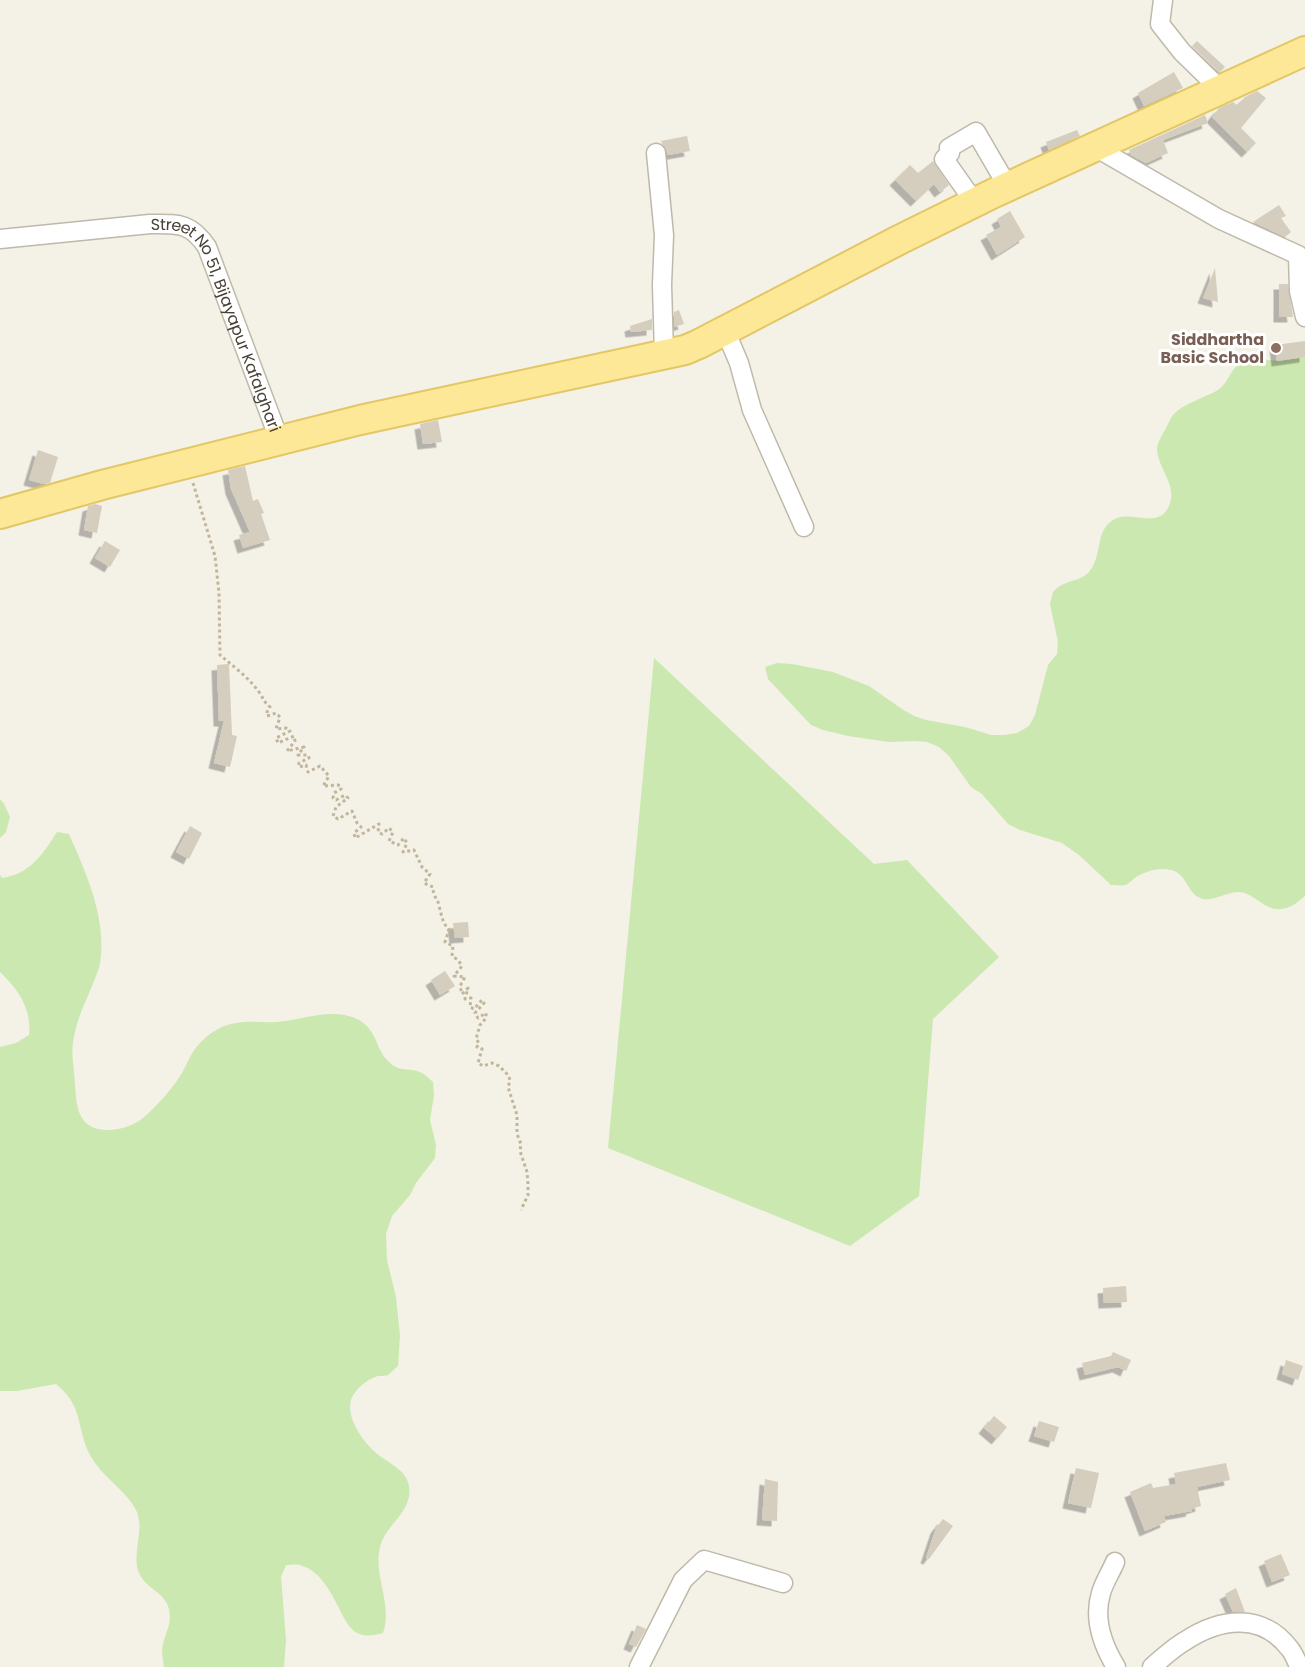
<svg xmlns="http://www.w3.org/2000/svg" width="1305" height="1667" viewBox="0 0 1305 1667" font-family="Poppins,sans-serif">
	<style>
		.green { fill: #cbe8b0 }
		.building { fill: #d5cdbd; filter: url(#shadow) }
		.lines { fill: none; stroke-linecap: round; stroke-linejoin: round }
		.street-casing { stroke: #bfb9aa; stroke-width: 21 }
		.primary-casing { stroke: #e3c766; stroke-width: 32 }
		.path { stroke: #c1b69b; stroke-width: 3; stroke-dasharray: 3 3; stroke-linecap: butt }
		.street { stroke: #fff; stroke-width: 18 }
		.primary { stroke: #fde897; stroke-width: 28 }
		.education-dot { fill: #8d6e63; stroke: #fff; stroke-width: 2 }
		.labels { text-anchor: middle; dominant-baseline: central; stroke-width: 6; stroke-linejoin: round; paint-order: stroke }
		.street-label { font-size: 16px; fill: #474136; stroke: #fff }
		.education-label { font-size: 16px; font-weight: bold; fill: #785e54; stroke: #fff; text-anchor: end }
	</style>
	<defs>
		<filter id="shadow"><feDropShadow dx="-5.5" dy="5.5" stdDeviation="0" flood-color="#0004"/></filter>
	</defs>
	<rect width="100%" height="100%" fill="#f4f1e7"/>
	<!-- green -->
	<path class="green" d="M 1305,356 L 1305,896 C 1298,902 1291,908 1281,909 C 1265,911 1256,894 1240,892 C 1227,891 1211,903 1200,898 C 1187,892 1186,873 1171,870 C 1160,867 1146,871 1136,877 C 1133,879 1129,884 1125,885 C 1121,886 1115,885 1111,885 L 1079,855 L 1062,843 L 1020,830 L 1008,824 L 982,794 L 971,787 L 949,756 L 939,747 L 927,742 L 915,741 L 889,742 L 848,736 L 823,730 L 811,725 L 768,679 L 765,667 L 777,663 L 792,664 L 833,672 L 869,686 L 902,709 L 914,716 L 926,720 L 965,727 L 991,735 L 1004,735 L 1017,733 L 1029,726 L 1035,715 L 1048,665 L 1057,654 L 1058,642 L 1050,604 L 1053,592 C 1056,589 1060,585 1064,584 C 1072,580 1081,580 1088,573 C 1104,557 1093,528 1117,518 C 1134,512 1157,528 1168,508 C 1179,487 1159,470 1157,451 C 1157,444 1161,436 1165,430 C 1168,425 1170,418 1174,414 C 1183,404 1206,397 1218,390 C 1231,381 1229,366 1246,361 C 1257,358 1267,361 1278,360 C 1287,360 1296,357 1305,356 Z
		M 654,658 L 874,864 L 907,860 L 999,957 L 933,1019 L 919,1196 L 850,1246 L 608,1148 Z
		M 0,799 L 4,804 L 10,817 L 6,832 L 0,838 Z
		M 57,832 L 69,834 C 87,875 107,919 100,964 C 93,989 78,1012 74,1037 C 71,1049 73,1061 74,1073 C 77,1100 73,1130 109,1130 C 119,1130 131,1126 139,1121 C 152,1112 174,1087 182,1073 C 190,1059 191,1051 204,1039 C 213,1031 223,1025 236,1023 C 249,1020 263,1023 277,1022 C 302,1020 333,1007 357,1019 C 379,1031 374,1048 389,1062 C 400,1073 410,1067 422,1073 C 426,1075 430,1080 433,1082 L 434,1095 L 430,1120 L 436,1145 L 435,1158 L 416,1183 L 410,1195 L 392,1216 L 386,1234 L 387,1260 L 396,1297 L 400,1336 L 398,1366 C 395,1368 391,1373 388,1375 C 385,1376 381,1376 378,1376 C 370,1378 362,1384 356,1391 C 340,1409 360,1438 374,1451 C 386,1463 406,1468 409,1486 C 413,1513 386,1523 380,1547 C 373,1576 393,1604 383,1633 C 375,1635 367,1637 360,1634 C 352,1632 348,1624 344,1618 C 334,1599 323,1571 300,1565 C 296,1564 290,1565 286,1565 L 281,1577 L 286,1640 L 284,1667 L 164,1667 C 163,1660 161,1651 163,1644 C 166,1631 172,1624 169,1609 C 165,1592 147,1589 140,1575 C 130,1555 145,1533 137,1512 C 128,1492 105,1479 93,1460 C 75,1432 86,1408 56,1384 L 17,1391 L 0,1391 L 0,1047 L 16,1043 L 29,1035 C 32,1009 18,989 0,972 L 0,875 L 2,878 C 30,874 43,854 57,832 Z"/>
	<!-- building -->
	<path class="building" d="M 1197,41 L 1225,67 L 1221,71 L 1219,72 L 1192,46 Z
		M 1174,72 L 1183,88 L 1144,106 L 1138,93 Z
		M 1257,91 L 1266,98 L 1241,128 L 1256,143 L 1247,152 L 1212,117 L 1219,108 L 1233,102 L 1237,105 L 1245,97 Z
		M 1205,115 L 1208,123 L 1163,140 L 1168,153 L 1146,163 L 1131,155 L 1129,150 Z
		M 1077,130 L 1080,136 L 1049,150 L 1046,142 Z
		M 687,136 L 690,151 L 668,155 L 665,147 L 662,144 L 661,141 Z
		M 933,161 L 949,185 L 940,192 L 934,184 L 916,201 L 895,180 L 910,165 L 918,173 Z
		M 1279,205 L 1286,216 L 1281,218 L 1291,232 L 1285,237 L 1253,222 Z
		M 1010,211 L 1025,237 L 997,255 L 986,235 L 1001,227 L 997,219 Z
		M 1215,268 L 1218,302 L 1203,298 Z
		M 1279,284 L 1288,284 L 1293,317 L 1279,317 Z
		M 679,310 L 684,324 L 674,327 L 674,312 Z
		M 652,319 L 652,330 L 631,332 L 630,326 Z
		M 1305,341 L 1305,357 L 1277,361 L 1275,345 Z
		M 438,420 L 442,442 L 423,444 L 420,424 Z
		M 38,450 L 58,457 L 50,483 L 44,484 L 29,480 Z
		M 245,466 L 253,501 L 258,499 L 264,513 L 261,514 L 270,540 L 243,548 L 239,535 L 250,532 L 231,489 L 228,470 Z
		M 95,504 L 102,506 L 97,533 L 84,530 L 88,506 Z
		M 105,541 L 120,550 L 110,567 L 95,558 Z
		M 229,664 L 232,735 L 237,736 L 230,767 L 214,763 L 224,721 L 219,721 L 217,665 Z
		M 190,826 L 202,833 L 189,859 L 176,852 Z
		M 468,922 L 469,937 L 455,938 L 453,923 Z
		M 445,971 L 455,986 L 440,995 L 431,980 Z
		M 1126,1286 L 1127,1302 L 1104,1303 L 1103,1288 Z
		M 1113,1352 L 1131,1360 L 1126,1371 L 1118,1367 L 1085,1375 L 1082,1363 L 1111,1356 Z
		M 1286,1360 L 1303,1366 L 1298,1380 L 1282,1374 Z
		M 994,1416 L 1007,1427 L 997,1439 L 984,1428 Z
		M 1039,1421 L 1059,1427 L 1054,1442 L 1034,1436 Z
		M 1226,1463 L 1230,1480 L 1197,1487 L 1201,1506 L 1191,1509 L 1192,1511 L 1164,1516 L 1166,1522 L 1145,1531 L 1130,1492 L 1151,1483 L 1153,1488 L 1176,1484 L 1174,1473 Z
		M 1076,1468 L 1099,1473 L 1091,1508 L 1068,1503 Z
		M 765,1479 L 778,1482 L 777,1521 L 762,1520 Z
		M 943,1519 L 953,1526 L 929,1559 L 926,1558 L 936,1528 Z
		M 1281,1554 L 1290,1575 L 1272,1582 L 1264,1561 Z
		M 1236,1588 L 1245,1612 L 1233,1612 L 1225,1594 Z
		M 637,1625 L 646,1629 L 636,1647 L 629,1644 Z"/>
	<g class="lines">
		<!-- street casing -->
		<g class="street-casing">
			<g id="street">
				<path d="M 1163,0 L 1160,24 L 1182,52 L 1221,90"/>
				<path d="M 1095,147 L 1219,219 L 1298,255 L 1299,291 L 1305,317"/>
				<path d="M 656,153 L 664,235 L 662,285 L 664,354"/>
				<path d="M 975,203 L 944,159 L 950,153 L 949,148 L 976,132 L 1008,187"/>
				<path id="s1" d="M 0,239 L 150,224 C 178,224 190,222 207,247 L 279,439"/>
				<path d="M 725,330 L 739,363 L 752,410 L 804,527"/>
				<path d="M 1115,1562 C 1111,1572 1104,1582 1101,1593 C 1093,1619 1102,1644 1116,1667"/>
				<path d="M 639,1667 L 683,1580 L 704,1560 L 783,1583"/>
				<path d="M 1152,1667 C 1162,1658 1173,1648 1185,1641 C 1220,1618 1262,1612 1290,1649 C 1294,1654 1296,1660 1299,1666"/>
			</g>
		</g>
		<!-- primary casing -->
		<g class="primary-casing">
			<path id="primary" d="M 0,514 L 102,485 L 360,420 L 685,350 L 699,344 L 899,240 L 994,193 L 1305,51"/>
		</g>
		<!-- path -->
		<path class="path" d="M 193,483 L 215,556 L 219,593 L 220,655 C 233,666 249,678 259,692 C 263,698 264,702 270,707 L 267,712 L 267,716 L 276,713 L 280,717 L 276,729 L 286,728 L 290,731 L 276,738 L 278,743 L 294,736 L 295,741 L 287,751 L 304,747 L 298,755 L 308,755 L 309,758 L 299,763 L 299,767 L 306,765 L 308,772 L 320,766 L 329,776 L 323,786 L 338,785 L 341,786 L 341,789 L 334,793 L 333,798 L 336,800 L 345,795 L 348,798 L 336,807 L 333,816 L 338,819 L 352,811 L 357,823 L 361,827 L 354,833 L 355,838 L 379,824 L 378,832 L 382,834 L 389,828 L 393,832 L 389,841 L 398,845 L 404,838 L 407,843 L 403,852 L 414,850 L 422,867 L 430,874 L 424,883 L 433,887 C 433,898 438,898 439,906 C 442,916 442,922 449,930 L 445,942 L 453,946 L 452,956 L 458,960 L 462,966 L 454,976 L 465,977 L 460,986 L 462,994 L 468,988 L 465,999 L 471,998 L 470,1007 L 474,1009 L 482,1000 L 484,1003 L 475,1013 L 478,1018 L 486,1013 L 486,1018 L 480,1025 L 476,1039 L 479,1043 L 477,1047 L 482,1049 L 478,1063 L 483,1066 L 492,1063 L 499,1066 L 509,1076 L 510,1081 L 508,1087 L 517,1115 L 517,1134 L 521,1144 L 520,1151 L 527,1172 L 528,1184 L 528,1195 L 521,1210"/>
		<!-- street -->
		<use href="#street" class="street"/>
		<!-- primary -->
		<use href="#primary" class="primary"/>
	</g>
	<!-- markers -->
	<circle class="education-dot" cx="1276" cy="348" r="6"/>
	<g class="labels">
		<!-- street labels -->
		<g class="street-label">
			<text stroke="none"><textPath href="#s1" startOffset="282">Street No 51, Bijayapur Kafalghari</textPath></text>
		</g>
		<!-- education labels -->
		<g class="education-label">
			<text x="1264" y="339">Siddhartha<tspan x="1264" dy="18">Basic School</tspan></text>
		</g>
	</g>
</svg>
